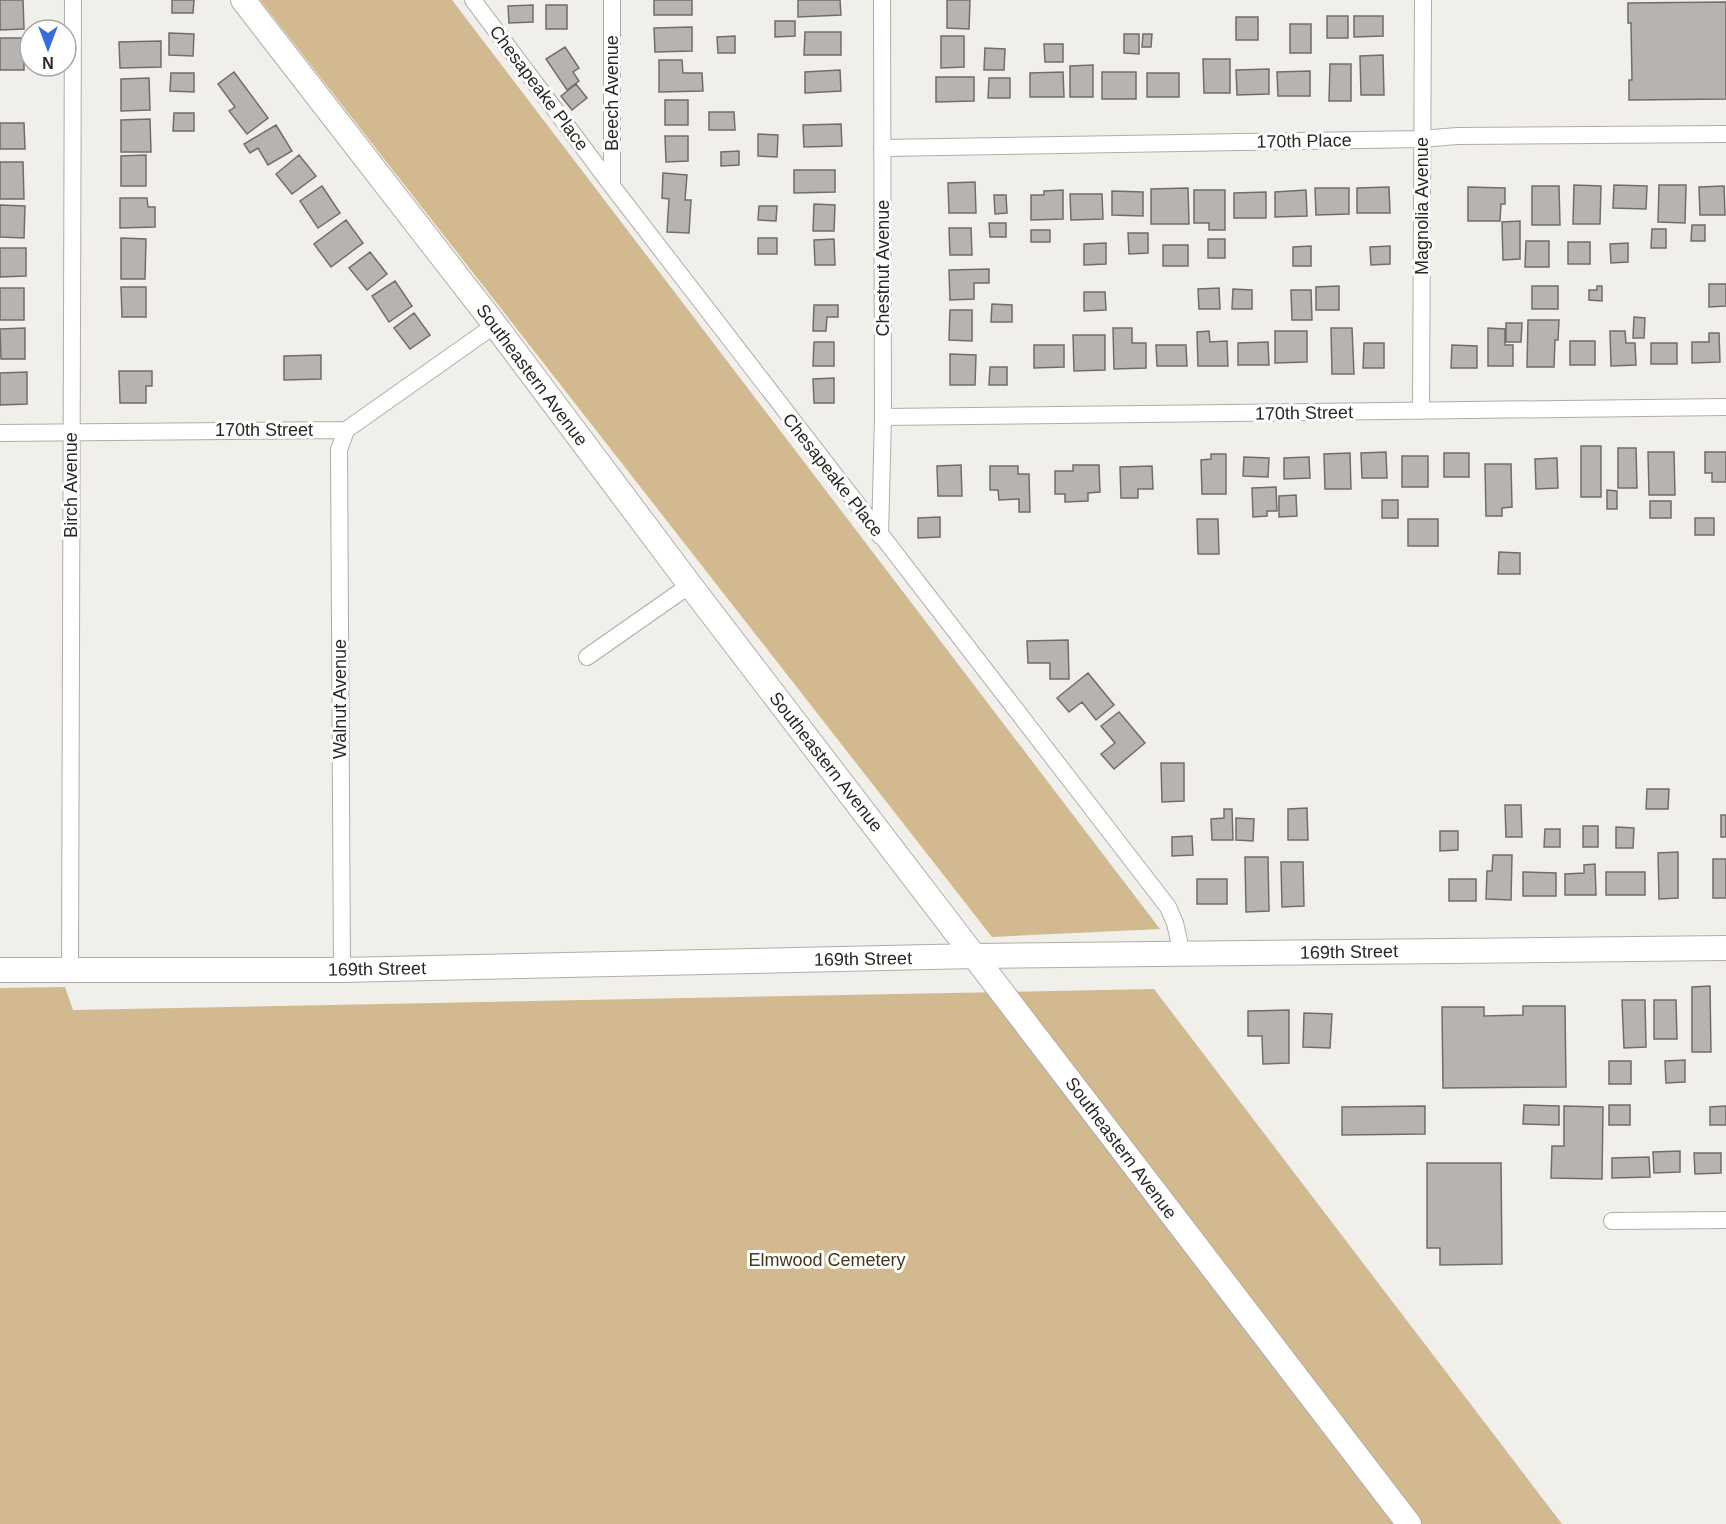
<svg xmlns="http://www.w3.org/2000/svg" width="1726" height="1524" viewBox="0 0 1726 1524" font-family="Arial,sans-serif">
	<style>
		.green { fill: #d2b990 }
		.building { fill: #b7b4b0; stroke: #706e6a; stroke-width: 1.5 }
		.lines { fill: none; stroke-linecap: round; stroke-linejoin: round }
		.street-casing { stroke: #b0ada9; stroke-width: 18 }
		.secondary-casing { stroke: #b0ada9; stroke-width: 26 }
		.street { stroke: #fff; stroke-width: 16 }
		.secondary { stroke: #fff; stroke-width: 24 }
		.labels { text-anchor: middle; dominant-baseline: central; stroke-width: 6; stroke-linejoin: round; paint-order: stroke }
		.street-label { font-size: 18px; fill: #292827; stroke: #fff }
		.park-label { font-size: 18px; fill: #463618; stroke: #fff }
	</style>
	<rect width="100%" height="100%" fill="#f1efea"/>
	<!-- green -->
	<path class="green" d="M 260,0 L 452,0 L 1160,929 L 992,937 Z
		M 65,987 L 73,1010 L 1154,989 L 1562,1524 L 0,1524 L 0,988 Z"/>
	<!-- building -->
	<path class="building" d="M 0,0 L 23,0 L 24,29 L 0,30 Z
		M 172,0 L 194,0 L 193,13 L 172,13 Z
		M 654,0 L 692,0 L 692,15 L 654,15 Z
		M 798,0 L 840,0 L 841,15 L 798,17 Z
		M 947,0 L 970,0 L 969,29 L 947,28 Z
		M 1726,2 L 1726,99 L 1629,100 L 1629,80 L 1632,80 L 1631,23 L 1628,23 L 1628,3 Z
		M 533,5 L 533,22 L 509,23 L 508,6 Z
		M 546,5 L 567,5 L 567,29 L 546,29 Z
		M 1327,16 L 1348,16 L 1348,38 L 1327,38 Z
		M 1354,16 L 1383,16 L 1383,36 L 1354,37 Z
		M 1236,17 L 1258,17 L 1258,40 L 1236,40 Z
		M 775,21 L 795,21 L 795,36 L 775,37 Z
		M 1290,24 L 1311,24 L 1311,53 L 1290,53 Z
		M 692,27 L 692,51 L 655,52 L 654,28 Z
		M 805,32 L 841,32 L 841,55 L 804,55 Z
		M 169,33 L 194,34 L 193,56 L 169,55 Z
		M 1124,34 L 1139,34 L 1139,54 L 1124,53 Z
		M 1143,34 L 1152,34 L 1151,47 L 1142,47 Z
		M 735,36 L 735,53 L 718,53 L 717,37 Z
		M 941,36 L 964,36 L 964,67 L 941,68 Z
		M 0,38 L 24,38 L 24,70 L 0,70 Z
		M 161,41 L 161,67 L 120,68 L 119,42 Z
		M 1044,44 L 1063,44 L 1063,62 L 1045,62 Z
		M 565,47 L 579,68 L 573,72 L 579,81 L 567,90 L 546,59 Z
		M 985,48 L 1005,49 L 1004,70 L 984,70 Z
		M 1383,55 L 1384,95 L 1361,95 L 1360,56 Z
		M 1203,59 L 1230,59 L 1230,93 L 1204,93 Z
		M 659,60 L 682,60 L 683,73 L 702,73 L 703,91 L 659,92 Z
		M 1330,64 L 1351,64 L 1351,101 L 1329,101 Z
		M 1093,65 L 1093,97 L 1070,97 L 1070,66 Z
		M 1269,69 L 1269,94 L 1237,95 L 1236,70 Z
		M 840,70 L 841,91 L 805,93 L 805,72 Z
		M 1310,71 L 1310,96 L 1278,96 L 1277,72 Z
		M 234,72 L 268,118 L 247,134 L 229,111 L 235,107 L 218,84 Z
		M 1063,72 L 1064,97 L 1030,97 L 1030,73 Z
		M 1102,72 L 1136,72 L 1136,99 L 1102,99 Z
		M 171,73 L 194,73 L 194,92 L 170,91 Z
		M 1147,73 L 1179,73 L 1179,97 L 1147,97 Z
		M 936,77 L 974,77 L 974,101 L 936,102 Z
		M 149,78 L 150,110 L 121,111 L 121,79 Z
		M 989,78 L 1010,78 L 1010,98 L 988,98 Z
		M 576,84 L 587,98 L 572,110 L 561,96 Z
		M 665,100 L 688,100 L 688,125 L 665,125 Z
		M 709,112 L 734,112 L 735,130 L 709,130 Z
		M 174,113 L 194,113 L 194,131 L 173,131 Z
		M 150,119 L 151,152 L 121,152 L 121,120 Z
		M 0,123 L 24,123 L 25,149 L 0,149 Z
		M 841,124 L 842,146 L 804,147 L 803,125 Z
		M 276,125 L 292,151 L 268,165 L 258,148 L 250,153 L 244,144 Z
		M 758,134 L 778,135 L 777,157 L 758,156 Z
		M 665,136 L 688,136 L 688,161 L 666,162 Z
		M 739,151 L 739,165 L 721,166 L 721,152 Z
		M 146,155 L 146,186 L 121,186 L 121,156 Z
		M 299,155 L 316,176 L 292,194 L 276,174 Z
		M 0,162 L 23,162 L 24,199 L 0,199 Z
		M 794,170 L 835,170 L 835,192 L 794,193 Z
		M 663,173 L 687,175 L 685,200 L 691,200 L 689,233 L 667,232 L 669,199 L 662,198 Z
		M 975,182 L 976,213 L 949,213 L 948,183 Z
		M 1574,185 L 1601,186 L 1600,224 L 1573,224 Z
		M 1614,185 L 1647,186 L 1646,209 L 1613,208 Z
		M 1659,185 L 1686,185 L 1685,223 L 1658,222 Z
		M 322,186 L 340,213 L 318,228 L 300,201 Z
		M 1532,186 L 1559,186 L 1560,225 L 1532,225 Z
		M 1724,186 L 1725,215 L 1700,215 L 1699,187 Z
		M 1389,187 L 1390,213 L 1357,213 L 1357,188 Z
		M 1468,187 L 1505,188 L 1505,204 L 1501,204 L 1500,221 L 1468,221 Z
		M 1188,188 L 1189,224 L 1151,224 L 1151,189 Z
		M 1315,188 L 1349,188 L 1349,214 L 1316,215 Z
		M 1063,190 L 1063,219 L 1031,220 L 1031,195 L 1044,195 L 1044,191 Z
		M 1194,190 L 1225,190 L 1225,230 L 1209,230 L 1209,223 L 1194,223 Z
		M 1306,190 L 1307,216 L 1275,217 L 1275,192 Z
		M 1112,191 L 1143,192 L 1143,216 L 1112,215 Z
		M 1266,192 L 1266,218 L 1234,218 L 1234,193 Z
		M 1070,194 L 1102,194 L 1103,219 L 1071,220 Z
		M 994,195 L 1006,195 L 1007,213 L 995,214 Z
		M 120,198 L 147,198 L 148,207 L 155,207 L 155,227 L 120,228 Z
		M 814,204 L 835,205 L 834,231 L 813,231 Z
		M 0,205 L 25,206 L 24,238 L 0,237 Z
		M 759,206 L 777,206 L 776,221 L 758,220 Z
		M 346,220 L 363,243 L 331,267 L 314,244 Z
		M 1520,221 L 1520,259 L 1503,260 L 1502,222 Z
		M 989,223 L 1006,223 L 1006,237 L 990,237 Z
		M 1692,225 L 1705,225 L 1705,241 L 1691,241 Z
		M 949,228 L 971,228 L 972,255 L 950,255 Z
		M 1652,229 L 1666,229 L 1666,248 L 1651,248 Z
		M 1031,230 L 1050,230 L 1050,242 L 1031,242 Z
		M 1128,233 L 1148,233 L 1148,253 L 1129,254 Z
		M 121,238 L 146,239 L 145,279 L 121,279 Z
		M 758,238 L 777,238 L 777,254 L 758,254 Z
		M 834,239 L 835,265 L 815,265 L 814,240 Z
		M 1208,239 L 1225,239 L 1225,258 L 1208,258 Z
		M 1526,241 L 1549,241 L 1549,267 L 1525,267 Z
		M 1568,242 L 1590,242 L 1590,264 L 1568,264 Z
		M 1106,243 L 1106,264 L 1084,265 L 1084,244 Z
		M 1628,243 L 1628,262 L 1611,263 L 1610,244 Z
		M 1163,245 L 1188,245 L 1188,266 L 1163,266 Z
		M 1311,246 L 1311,266 L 1293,266 L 1293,247 Z
		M 1390,246 L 1390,264 L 1371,265 L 1370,247 Z
		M 0,248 L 26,248 L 26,276 L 0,277 Z
		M 370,252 L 387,274 L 367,290 L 349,268 Z
		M 989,269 L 989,283 L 974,283 L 974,299 L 950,300 L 949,270 Z
		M 395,281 L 412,306 L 389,322 L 372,296 Z
		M 1709,284 L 1726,284 L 1726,306 L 1709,307 Z
		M 1339,286 L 1339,310 L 1316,310 L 1316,287 Z
		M 1532,286 L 1558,286 L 1558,309 L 1532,309 Z
		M 1597,286 L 1602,286 L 1602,301 L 1589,300 L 1589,290 L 1597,290 Z
		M 121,287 L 146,287 L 146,317 L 122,317 Z
		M 0,288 L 24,288 L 24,320 L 0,320 Z
		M 1219,288 L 1220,309 L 1199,309 L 1198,289 Z
		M 1233,289 L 1252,290 L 1252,309 L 1232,309 Z
		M 1291,290 L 1311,290 L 1312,320 L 1292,320 Z
		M 1084,292 L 1105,292 L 1106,310 L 1084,311 Z
		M 992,304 L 1012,305 L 1012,322 L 991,322 Z
		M 814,305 L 838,305 L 838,317 L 827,317 L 826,331 L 813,331 Z
		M 950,310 L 972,310 L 972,341 L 949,340 Z
		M 414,313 L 430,335 L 410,349 L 394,328 Z
		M 1634,317 L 1645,318 L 1644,338 L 1633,338 Z
		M 1528,320 L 1559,320 L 1558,340 L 1555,340 L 1554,367 L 1527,367 Z
		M 1506,323 L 1522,323 L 1521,342 L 1506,342 Z
		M 25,328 L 25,359 L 1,359 L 0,329 Z
		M 1113,328 L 1132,328 L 1132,343 L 1146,343 L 1146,368 L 1114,369 Z
		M 1331,328 L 1352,328 L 1354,374 L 1332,374 Z
		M 1488,328 L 1505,329 L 1505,345 L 1513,345 L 1513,366 L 1488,366 Z
		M 1209,331 L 1210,342 L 1227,341 L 1228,366 L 1198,366 L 1197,332 Z
		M 1275,331 L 1307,331 L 1307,362 L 1275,363 Z
		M 1610,331 L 1625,331 L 1626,343 L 1635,343 L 1636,365 L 1611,366 Z
		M 1709,333 L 1719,333 L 1720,362 L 1692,363 L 1692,342 L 1709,342 Z
		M 1073,335 L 1105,335 L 1105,370 L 1074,371 Z
		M 1570,341 L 1595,341 L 1595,365 L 1570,365 Z
		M 814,342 L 834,342 L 834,366 L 813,366 Z
		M 1268,342 L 1269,365 L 1238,365 L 1238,343 Z
		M 1364,343 L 1384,343 L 1384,368 L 1363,368 Z
		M 1651,343 L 1677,343 L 1677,364 L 1651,364 Z
		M 1034,345 L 1064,345 L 1064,367 L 1034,368 Z
		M 1156,345 L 1186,345 L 1187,366 L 1157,366 Z
		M 1452,345 L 1477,346 L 1477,368 L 1451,368 Z
		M 950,354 L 976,355 L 975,385 L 950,385 Z
		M 321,355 L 321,379 L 284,380 L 284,356 Z
		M 990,367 L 1007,367 L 1007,385 L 989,385 Z
		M 119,371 L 152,371 L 152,386 L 146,386 L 146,403 L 120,403 Z
		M 27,372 L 27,404 L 0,405 L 0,373 Z
		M 834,378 L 834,403 L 814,403 L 813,379 Z
		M 1581,446 L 1601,446 L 1601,497 L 1581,497 Z
		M 1618,448 L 1636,448 L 1637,488 L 1618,488 Z
		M 1386,452 L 1387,478 L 1362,478 L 1361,453 Z
		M 1648,452 L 1674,452 L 1675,495 L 1649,495 Z
		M 1705,452 L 1726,452 L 1726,482 L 1712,482 L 1712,473 L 1705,473 Z
		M 1350,453 L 1351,489 L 1325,489 L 1324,454 Z
		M 1444,453 L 1469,453 L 1469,477 L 1444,477 Z
		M 1211,454 L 1226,454 L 1226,494 L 1202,494 L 1201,460 L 1211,459 Z
		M 1402,456 L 1428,456 L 1428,487 L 1402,487 Z
		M 1244,457 L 1269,458 L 1268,477 L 1243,476 Z
		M 1309,457 L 1310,478 L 1284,479 L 1284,458 Z
		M 1557,458 L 1558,488 L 1536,489 L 1535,459 Z
		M 1485,464 L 1511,464 L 1512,507 L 1502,508 L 1502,516 L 1486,516 Z
		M 961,465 L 962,496 L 938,496 L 937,466 Z
		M 1073,465 L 1099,465 L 1100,492 L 1088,493 L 1088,501 L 1065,502 L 1065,494 L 1055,494 L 1055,471 L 1073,471 Z
		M 990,466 L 1018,466 L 1018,474 L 1029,474 L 1030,512 L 1019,512 L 1019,499 L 999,500 L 998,490 L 990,490 Z
		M 1152,466 L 1153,489 L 1138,489 L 1138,498 L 1121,498 L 1120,467 Z
		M 1276,487 L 1277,511 L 1267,511 L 1267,516 L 1253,517 L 1252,488 Z
		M 1607,490 L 1617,491 L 1617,509 L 1607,509 Z
		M 1296,495 L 1297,516 L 1279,517 L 1279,496 Z
		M 1382,500 L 1398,500 L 1398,518 L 1382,518 Z
		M 1650,501 L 1671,501 L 1671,518 L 1650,518 Z
		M 940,517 L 940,537 L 918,538 L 918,518 Z
		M 1695,518 L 1714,518 L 1714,535 L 1695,535 Z
		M 1197,519 L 1218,519 L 1219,554 L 1198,554 Z
		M 1408,519 L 1438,519 L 1438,546 L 1408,546 Z
		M 1499,552 L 1520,553 L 1520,574 L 1498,574 Z
		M 1068,640 L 1069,679 L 1050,679 L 1050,663 L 1028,663 L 1027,641 Z
		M 1088,673 L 1114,705 L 1096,720 L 1082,702 L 1069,712 L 1057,698 Z
		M 1119,712 L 1145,743 L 1114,769 L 1101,754 L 1115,743 L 1101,726 Z
		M 1161,763 L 1184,763 L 1184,801 L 1162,802 Z
		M 1647,789 L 1669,789 L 1668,809 L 1646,809 Z
		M 1505,805 L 1521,805 L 1522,837 L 1506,837 Z
		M 1307,808 L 1308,840 L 1288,840 L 1288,809 Z
		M 1224,809 L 1232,809 L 1233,840 L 1212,840 L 1211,819 L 1224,818 Z
		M 1721,815 L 1726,815 L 1726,837 L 1721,837 Z
		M 1236,818 L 1254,819 L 1253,841 L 1236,840 Z
		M 1583,826 L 1598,826 L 1598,847 L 1583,847 Z
		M 1616,827 L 1634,828 L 1633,848 L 1616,848 Z
		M 1545,829 L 1560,829 L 1560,847 L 1544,847 Z
		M 1440,831 L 1458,831 L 1458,850 L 1440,851 Z
		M 1192,836 L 1193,855 L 1172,856 L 1172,837 Z
		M 1678,852 L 1678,898 L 1659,899 L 1658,853 Z
		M 1493,855 L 1512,855 L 1511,900 L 1486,899 L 1487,871 L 1492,871 Z
		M 1245,857 L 1268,857 L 1269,911 L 1246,912 Z
		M 1713,859 L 1726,859 L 1726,898 L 1713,898 Z
		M 1281,862 L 1303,862 L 1304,906 L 1282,907 Z
		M 1595,864 L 1596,895 L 1565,895 L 1565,874 L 1584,873 L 1584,865 Z
		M 1523,872 L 1556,873 L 1556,896 L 1523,896 Z
		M 1606,872 L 1645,872 L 1645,895 L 1606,895 Z
		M 1197,879 L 1227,879 L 1227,904 L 1197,904 Z
		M 1449,879 L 1476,879 L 1476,901 L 1449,901 Z
		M 1710,986 L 1711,1052 L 1692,1052 L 1692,987 Z
		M 1622,1000 L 1645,1000 L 1646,1047 L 1624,1048 Z
		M 1654,1000 L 1676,1000 L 1677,1039 L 1654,1039 Z
		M 1523,1006 L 1565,1006 L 1566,1087 L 1443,1088 L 1442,1007 L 1484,1007 L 1484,1016 L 1523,1015 Z
		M 1289,1010 L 1289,1063 L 1263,1064 L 1262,1036 L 1248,1036 L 1248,1011 Z
		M 1304,1013 L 1332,1014 L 1330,1048 L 1303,1047 Z
		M 1685,1060 L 1685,1082 L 1666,1083 L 1665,1061 Z
		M 1609,1061 L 1631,1061 L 1631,1084 L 1609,1084 Z
		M 1524,1105 L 1559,1106 L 1559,1125 L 1523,1124 Z
		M 1609,1105 L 1630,1105 L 1630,1125 L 1609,1125 Z
		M 1425,1106 L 1425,1134 L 1342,1135 L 1342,1107 Z
		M 1564,1106 L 1603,1107 L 1602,1179 L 1551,1178 L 1552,1146 L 1564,1146 Z
		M 1726,1106 L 1726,1125 L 1710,1125 L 1710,1107 Z
		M 1680,1151 L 1680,1172 L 1654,1173 L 1653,1152 Z
		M 1694,1153 L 1721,1153 L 1721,1173 L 1695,1174 Z
		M 1649,1157 L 1650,1177 L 1612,1178 L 1612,1158 Z
		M 1427,1163 L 1501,1163 L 1502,1264 L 1440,1265 L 1440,1248 L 1427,1248 Z"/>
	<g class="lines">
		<!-- street casing -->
		<g class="street-casing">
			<path id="street" d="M 473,0 L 612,186 L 1168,907 L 1175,923 L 1182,954
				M 612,0 L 612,186
				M 882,148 L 1422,139 L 1457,136 L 1726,134
				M 1421,411 L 1423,0
				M 883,417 L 1726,407
				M 0,433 L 346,430 L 495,325
				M 880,536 L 883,417 L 882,0
				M 587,657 L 690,585
				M 70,970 L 73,0
				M 342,970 L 339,450 L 346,430
				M 1612,1221 L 1726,1220"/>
		</g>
		<!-- secondary casing -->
		<g class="secondary-casing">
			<path id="secondary" d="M 243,0 L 495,325 L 690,585 L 1409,1524
				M 0,970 L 342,970 L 975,956 L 1726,948"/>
		</g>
		<!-- street -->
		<use href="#street" class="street"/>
		<!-- secondary -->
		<use href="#secondary" class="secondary"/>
	</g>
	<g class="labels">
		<!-- street labels -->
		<g class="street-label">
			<text transform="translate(539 88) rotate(53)">Chesapeake Place</text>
			<text transform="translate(612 93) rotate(-90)">Beech Avenue</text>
			<text transform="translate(1304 141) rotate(-1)">170th Place</text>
			<text transform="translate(1422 206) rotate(-90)">Magnolia Avenue</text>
			<text transform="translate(883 268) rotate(-90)">Chestnut Avenue</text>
			<text transform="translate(532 375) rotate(53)">Southeastern Avenue</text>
			<text transform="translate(1304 413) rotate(-1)">170th Street</text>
			<text x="264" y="430">170th Street</text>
			<text transform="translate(833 475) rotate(52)">Chesapeake Place</text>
			<text transform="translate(71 485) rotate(-90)">Birch Avenue</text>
			<text transform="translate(340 699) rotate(-90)">Walnut Avenue</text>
			<text transform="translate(826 762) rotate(52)">Southeastern Avenue</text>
			<text transform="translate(1349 952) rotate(-1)">169th Street</text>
			<text transform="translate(863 959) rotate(-1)">169th Street</text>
			<text transform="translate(377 969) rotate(-1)">169th Street</text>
			<text transform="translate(1121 1148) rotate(53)">Southeastern Avenue</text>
		</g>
		<!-- park labels -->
		<g class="park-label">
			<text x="827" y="1260">Elmwood Cemetery</text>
		</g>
	</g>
	<!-- north arrow -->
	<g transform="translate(48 48) rotate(180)"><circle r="28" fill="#ffffff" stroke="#a9a9a9" stroke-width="1.5"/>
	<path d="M0-4.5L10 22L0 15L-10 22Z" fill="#396cdc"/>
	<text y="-9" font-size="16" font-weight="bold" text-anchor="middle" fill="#292827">N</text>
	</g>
</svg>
